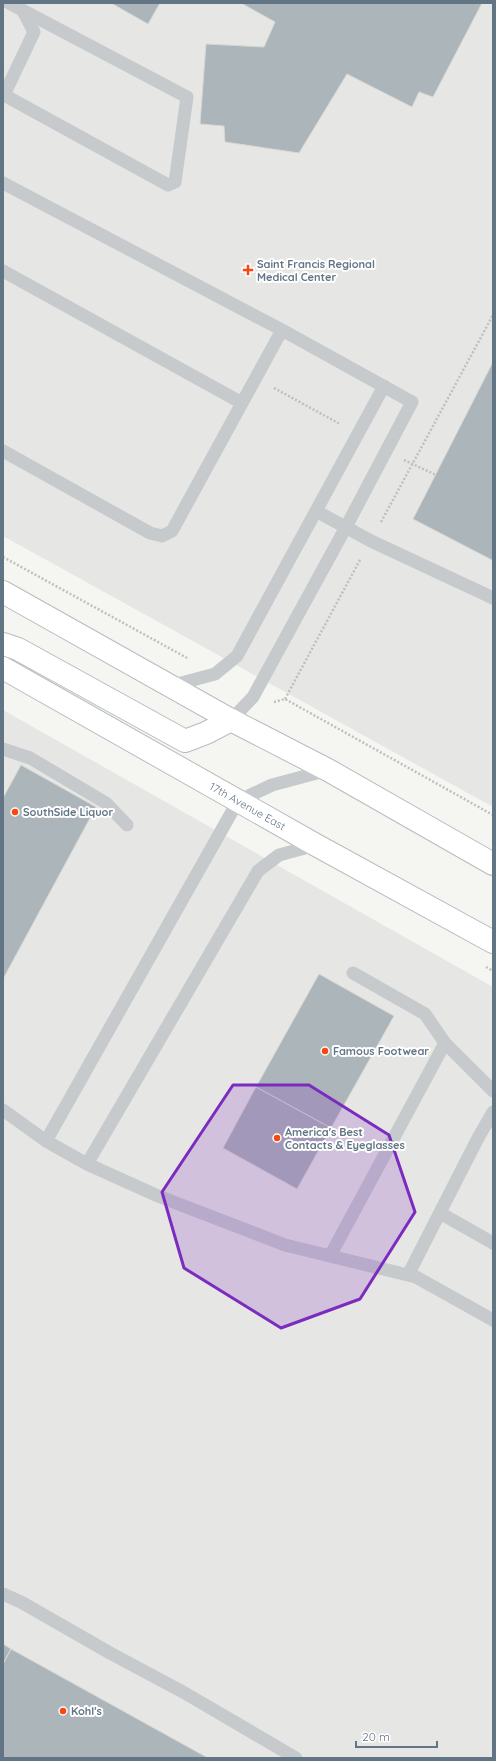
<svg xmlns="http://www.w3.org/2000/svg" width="496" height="1761" viewBox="0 0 496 1761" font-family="Quicksand,sans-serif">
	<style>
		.built { fill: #e6e7e4 }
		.building { fill: #acb5ba; stroke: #d7d7d4 }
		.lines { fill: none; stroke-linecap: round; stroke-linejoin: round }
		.secondary-casing { stroke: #b6bcc0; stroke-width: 24 }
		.path { stroke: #bdc0c2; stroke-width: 2.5; stroke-dasharray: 2 2; stroke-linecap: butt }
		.lane { stroke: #c7cacd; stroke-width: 13 }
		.secondary { stroke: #fff; stroke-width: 22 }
		.marked { fill: #7b2cbf; fill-opacity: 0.2; stroke: #7b2cbf; stroke-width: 3; stroke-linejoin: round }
		.poi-dot { fill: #f54911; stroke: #fff; stroke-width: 1.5 }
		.labels { text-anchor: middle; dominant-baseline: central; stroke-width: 4; stroke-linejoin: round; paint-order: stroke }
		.poi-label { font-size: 11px; font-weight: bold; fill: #617585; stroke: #fff; text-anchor: start }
		.street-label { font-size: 11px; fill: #617585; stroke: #fff }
	</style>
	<rect width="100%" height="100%" fill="#f5f6f1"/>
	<!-- built -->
	<path class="built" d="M 3,3 L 493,3 L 493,807 L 3,536 Z
		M 3,710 L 493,987 L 493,1758 L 3,1758 Z"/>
	<!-- building -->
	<path class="building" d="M 111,3 L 160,3 L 148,24 Z
		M 241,3 L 482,3 L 433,97 L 419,92 L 412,107 L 347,74 L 299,153 L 225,142 L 224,126 L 200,124 L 206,44 L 264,47 L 275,22 Z
		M 493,362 L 493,558 L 492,560 L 413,519 Z
		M 21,765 L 96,807 L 3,979 L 3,798 Z
		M 319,974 L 394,1016 L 331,1128 L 256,1087 Z
		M 256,1087 L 331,1128 L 297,1189 L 223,1148 Z
		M 3,1644 L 11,1649 L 3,1664 Z
		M 11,1649 L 208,1758 L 3,1758 L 3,1664 Z"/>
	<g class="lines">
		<!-- secondary casing -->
		<g class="secondary-casing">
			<g id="secondary">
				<path d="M 3,592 L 231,720 L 328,770 L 493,864"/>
				<path d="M 3,644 L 18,649 L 185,741 L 206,733 L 231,720"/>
				<path id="s1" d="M 3,668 L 316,845 L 493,942"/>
			</g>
		</g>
		<!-- path -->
		<path class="path" d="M 274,388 L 340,424
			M 404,460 L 436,475
			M 381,522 L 493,315
			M 3,557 L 189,659
			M 285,699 L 361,558
			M 274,702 L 285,699 L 493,815
			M 486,967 L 493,971"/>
		<!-- lane -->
		<path class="lane" d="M 9,3 L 187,97 L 175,182 L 168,185 L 4,95 L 34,32 L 23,11
			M 3,183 L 282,330 L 412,402 L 346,527 L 253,697 L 231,720
			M 3,271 L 242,403
			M 3,451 L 150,533 L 162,536 L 172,531 L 282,330
			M 316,511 L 371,541 L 493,598
			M 170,686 L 215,674 L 237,656 L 384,386
			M 3,749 L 30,758 L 106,803 L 127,825
			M 353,973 L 425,1014 L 445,1043
			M 3,1110 L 46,1141 L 87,1164 L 158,1196 L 285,1245 L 416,1277 L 493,1320
			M 46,1141 L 238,801 L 272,785 L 328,770
			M 87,1164 L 258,871 L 279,855 L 316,845
			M 440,1213 L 493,1243
			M 330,1256 L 445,1043 L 493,1091
			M 408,1275 L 478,1138 L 493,1112
			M 3,1594 L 21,1602 L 110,1653 L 183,1692 L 296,1758"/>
		<!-- secondary -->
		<use href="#secondary" class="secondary"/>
	</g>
	<!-- marked area -->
	<path class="marked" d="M 233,1085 L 309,1085 L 389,1135 L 415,1212 L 360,1299 L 281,1328 L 184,1268 L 162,1192 Z"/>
	<!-- markers -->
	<g class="poi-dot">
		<path d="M246 264h4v4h4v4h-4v4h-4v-4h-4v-4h4z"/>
		<circle cx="15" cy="812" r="4"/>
		<circle cx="325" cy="1051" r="4"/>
		<circle cx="277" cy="1138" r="4"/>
		<circle cx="63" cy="1711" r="4"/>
	</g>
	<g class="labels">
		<!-- poi labels -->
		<g class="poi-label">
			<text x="257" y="264">Saint Francis Regional<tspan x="257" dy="13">Medical Center</tspan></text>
			<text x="23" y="812">SouthSide Liquor</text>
			<text x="333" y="1051">Famous Footwear</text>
			<text x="285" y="1132">America's Best<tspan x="285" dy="13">Contacts &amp; Eyeglasses</tspan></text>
			<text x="71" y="1711">Kohl's</text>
		</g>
		<!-- street labels -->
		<g class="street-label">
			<text stroke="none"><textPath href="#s1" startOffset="281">17th Avenue East</textPath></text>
		</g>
	</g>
	<!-- border -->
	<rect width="496" height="1761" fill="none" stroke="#617585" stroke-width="8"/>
	<!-- scale -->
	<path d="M356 1741v6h81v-6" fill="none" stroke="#617585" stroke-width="2"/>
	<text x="362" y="1741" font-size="12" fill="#617585" stroke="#ffffff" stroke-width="3" paint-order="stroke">20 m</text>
</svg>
